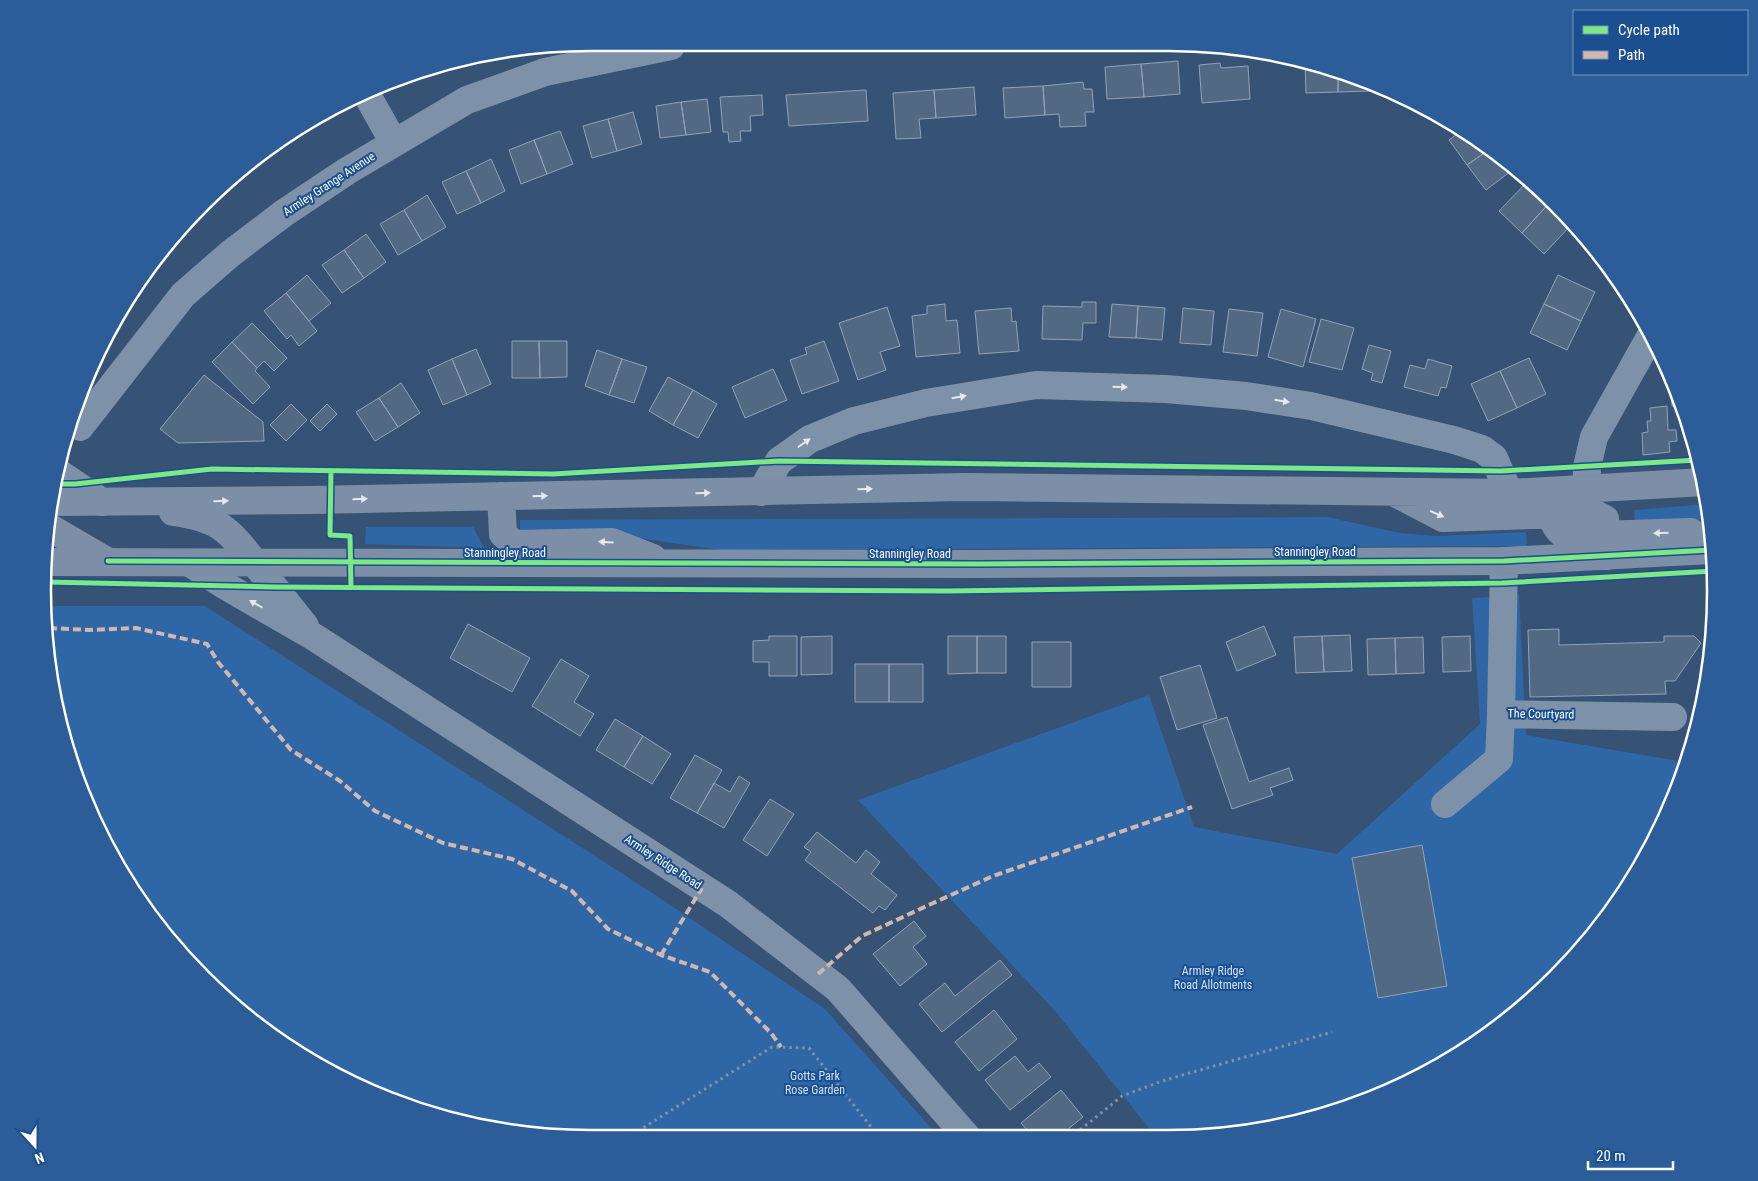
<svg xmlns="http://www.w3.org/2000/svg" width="1758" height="1181" viewBox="0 0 1758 1181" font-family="'Roboto Condensed',sans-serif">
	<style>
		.green { fill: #2f66a5 }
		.building { fill: #526984; stroke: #92a2b6 }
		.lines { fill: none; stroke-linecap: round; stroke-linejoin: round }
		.path { stroke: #7d92a8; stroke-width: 3; stroke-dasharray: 2.5 4; stroke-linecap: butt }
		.minor { stroke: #7d92a8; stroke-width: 28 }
		.major { stroke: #7d8ea7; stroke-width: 28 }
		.quiet { stroke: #d1b7ad; stroke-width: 4; stroke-dasharray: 8 4; stroke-linecap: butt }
		.cycleway-casing { stroke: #1b4f8f; stroke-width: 8 }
		.cycleway { stroke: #7ce984; stroke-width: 5 }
		.oneway { fill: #e5e9ee }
		.oneway2 { fill: #e5e8ed }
		.labels { text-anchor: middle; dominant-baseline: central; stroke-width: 4; stroke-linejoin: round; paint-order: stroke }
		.street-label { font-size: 12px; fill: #fff; stroke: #1b4f8f }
		.park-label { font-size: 12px; fill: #cfe3fa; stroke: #1b4f8f }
		.rim { fill: none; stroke: #fff; stroke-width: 2.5 }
	</style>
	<rect width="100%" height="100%" fill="#365274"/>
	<!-- green -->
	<path class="green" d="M 1707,504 L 1708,519 L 1635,523 L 1634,510 Z
		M 1327,517 L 1400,533 L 1436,536 L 1526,532 L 1527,546 L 721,550 L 610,534 L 520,533 L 520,520 Z
		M 366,527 L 473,527 L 484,548 L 365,544 Z
		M 1519,595 L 1526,735 L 1685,762 L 1674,800 L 1623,895 L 1555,978 L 1472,1046 L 1377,1097 L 1275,1128 L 1157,1138 L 1055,1011 L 858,800 L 1149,695 L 1194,827 L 1337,854 L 1480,724 L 1472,598 Z
		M 47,606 L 205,606 L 648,890 L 825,1009 L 940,1138 L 590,1138 L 484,1128 L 348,1082 L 257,1025 L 203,978 L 116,864 L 72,767 L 53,698 Z"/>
	<!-- building -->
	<path class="building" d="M 1178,61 L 1180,94 L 1144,97 L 1141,64 Z
		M 1220,63 L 1221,68 L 1248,66 L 1250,99 L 1202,103 L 1199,65 Z
		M 1141,64 L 1144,97 L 1107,99 L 1105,67 Z
		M 1305,64 L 1338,75 L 1338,92 L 1306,93 Z
		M 1338,75 L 1370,86 L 1371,91 L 1338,92 Z
		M 1083,82 L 1084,89 L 1092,89 L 1094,112 L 1085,112 L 1086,126 L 1060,127 L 1059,114 L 1045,115 L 1043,86 Z
		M 1043,86 L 1045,115 L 1005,118 L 1003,88 Z
		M 974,87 L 976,115 L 936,118 L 934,90 Z
		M 866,90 L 868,121 L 789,126 L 786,95 Z
		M 934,90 L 936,118 L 919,119 L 921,138 L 896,139 L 893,93 Z
		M 762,95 L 763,115 L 750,116 L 751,131 L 740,131 L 741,141 L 729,142 L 728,132 L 723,132 L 720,97 Z
		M 707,99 L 711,132 L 686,135 L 681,102 Z
		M 681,102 L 686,135 L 660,138 L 656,106 Z
		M 633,112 L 642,144 L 617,151 L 608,119 Z
		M 608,119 L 617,151 L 592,158 L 583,126 Z
		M 560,131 L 573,164 L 547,174 L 534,140 Z
		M 1461,131 L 1490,149 L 1467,165 L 1449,140 Z
		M 534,140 L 547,174 L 521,184 L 509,150 Z
		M 1490,149 L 1515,168 L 1486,190 L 1467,165 Z
		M 491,159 L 505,191 L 481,203 L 466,171 Z
		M 466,171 L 481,203 L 457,214 L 442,182 Z
		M 1529,180 L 1552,200 L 1522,233 L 1499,211 Z
		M 427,195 L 446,227 L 422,241 L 404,210 Z
		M 1552,200 L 1572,224 L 1544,254 L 1522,233 Z
		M 404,210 L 422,241 L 398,255 L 380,224 Z
		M 366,234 L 386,262 L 364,278 L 344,250 Z
		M 344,250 L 364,278 L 342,293 L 322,265 Z
		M 307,275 L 331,303 L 309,321 L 286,293 Z
		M 1558,275 L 1595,292 L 1581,321 L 1544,304 Z
		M 286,293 L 317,331 L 299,346 L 291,335 L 287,339 L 264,311 Z
		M 1082,302 L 1096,302 L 1096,323 L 1083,323 L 1082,340 L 1042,339 L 1043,306 L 1082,307 Z
		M 945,304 L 946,321 L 957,320 L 960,353 L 916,357 L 912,316 L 927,314 L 927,306 Z
		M 1112,304 L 1138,306 L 1136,338 L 1109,337 Z
		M 1544,304 L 1581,321 L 1567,350 L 1530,333 Z
		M 1138,306 L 1165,308 L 1162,340 L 1136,338 Z
		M 887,307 L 900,346 L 880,352 L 886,370 L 858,380 L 839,323 Z
		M 1011,308 L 1012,322 L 1016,321 L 1019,351 L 979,354 L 975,311 Z
		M 1183,308 L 1214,311 L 1211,345 L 1180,343 Z
		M 1229,309 L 1263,313 L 1257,356 L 1223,352 Z
		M 1281,309 L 1316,319 L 1303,367 L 1268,357 Z
		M 1321,319 L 1354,328 L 1342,370 L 1309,362 Z
		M 252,323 L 287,358 L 274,371 L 264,361 L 257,368 L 232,342 Z
		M 512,341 L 539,341 L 540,378 L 512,378 Z
		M 539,341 L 567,341 L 567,377 L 540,378 Z
		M 824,341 L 839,381 L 802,394 L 790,360 L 807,354 L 805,348 Z
		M 232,342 L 257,368 L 255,371 L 270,387 L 253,404 L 212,362 Z
		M 1369,345 L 1391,351 L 1382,383 L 1371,380 L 1373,373 L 1362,369 Z
		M 476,349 L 491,384 L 467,395 L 452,359 Z
		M 597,350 L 622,359 L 609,395 L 585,386 Z
		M 1529,358 L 1546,394 L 1517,408 L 1500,371 Z
		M 452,359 L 467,395 L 443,405 L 428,370 Z
		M 622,359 L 647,367 L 634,403 L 609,395 Z
		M 1428,359 L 1452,366 L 1446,388 L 1441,387 L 1438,396 L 1404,387 L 1410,365 L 1425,369 Z
		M 773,369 L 787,400 L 745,418 L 732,387 Z
		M 1500,371 L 1517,408 L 1488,421 L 1471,384 Z
		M 204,375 L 263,422 L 264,441 L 178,443 L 160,429 Z
		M 668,377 L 693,390 L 673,425 L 649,411 Z
		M 401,383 L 420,413 L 398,427 L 379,398 Z
		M 1675,383 L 1681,405 L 1672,406 L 1670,384 Z
		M 693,390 L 717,404 L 698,438 L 673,425 Z
		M 379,398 L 398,427 L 375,441 L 356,412 Z
		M 291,404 L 307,420 L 286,441 L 270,425 Z
		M 327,404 L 337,414 L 320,431 L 310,421 Z
		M 1667,406 L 1668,430 L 1676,430 L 1677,441 L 1669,442 L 1670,452 L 1643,455 L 1642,433 L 1648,432 L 1647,421 L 1651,421 L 1650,408 Z
		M 468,624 L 530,658 L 512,692 L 450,658 Z
		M 1264,626 L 1276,655 L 1237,671 L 1226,642 Z
		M 1559,629 L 1559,645 L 1664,642 L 1664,636 L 1694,636 L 1701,643 L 1675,681 L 1665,681 L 1666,694 L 1530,697 L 1528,630 Z
		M 1350,635 L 1352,671 L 1324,672 L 1322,636 Z
		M 769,636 L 797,636 L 797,676 L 769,676 L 769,662 L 753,662 L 753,641 L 769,640 Z
		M 832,636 L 832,674 L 801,675 L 801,637 Z
		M 948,636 L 977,636 L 977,673 L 948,674 Z
		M 977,636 L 1006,636 L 1006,673 L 977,673 Z
		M 1322,636 L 1324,672 L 1296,673 L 1294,637 Z
		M 1470,636 L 1471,671 L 1443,672 L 1442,637 Z
		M 1423,637 L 1424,673 L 1396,674 L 1395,638 Z
		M 1395,638 L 1396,674 L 1368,675 L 1367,639 Z
		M 1032,642 L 1071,642 L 1071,687 L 1032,687 Z
		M 561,659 L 589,676 L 574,702 L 594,714 L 580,736 L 532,706 Z
		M 855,664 L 889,664 L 889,702 L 855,702 Z
		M 889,664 L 923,664 L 923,702 L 889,702 Z
		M 1200,665 L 1217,718 L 1177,730 L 1160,677 Z
		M 1227,717 L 1249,782 L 1289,768 L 1293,780 L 1270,788 L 1273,795 L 1232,809 L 1203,725 Z
		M 615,719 L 643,736 L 624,767 L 596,750 Z
		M 643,736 L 671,754 L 652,784 L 624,767 Z
		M 695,755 L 722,770 L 697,813 L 670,798 Z
		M 739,776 L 750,783 L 724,828 L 697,813 L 714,783 L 730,792 Z
		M 770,799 L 794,814 L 767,856 L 743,840 Z
		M 817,832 L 856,863 L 866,850 L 880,862 L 871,874 L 897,895 L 885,910 L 879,906 L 873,913 L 805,860 L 811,852 L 804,847 Z
		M 1422,845 L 1447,986 L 1378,998 L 1352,858 Z
		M 914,921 L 926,936 L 913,947 L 927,964 L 900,986 L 873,954 Z
		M 1000,960 L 1012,975 L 942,1032 L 919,1004 L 945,983 L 955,996 Z
		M 994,1010 L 1017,1039 L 979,1071 L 955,1042 Z
		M 1015,1056 L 1028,1072 L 1039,1063 L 1051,1077 L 1010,1110 L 985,1080 Z
		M 1061,1090 L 1083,1117 L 1057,1138 L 1034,1138 L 1021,1123 Z"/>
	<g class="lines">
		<!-- path -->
		<path class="path" d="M 627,1138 L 772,1047 L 809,1048 L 875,1132
			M 865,1138 L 875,1132 L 880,1138
			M 1070,1138 L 1122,1096 L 1162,1081 L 1332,1032"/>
		<!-- minor -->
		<path class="minor" d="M 367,95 L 394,143
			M 80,427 L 183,295 L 230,254 L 284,213 L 347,171 L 467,100 L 545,72 L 671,46
			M 57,472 L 102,502
			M 761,492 L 779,461 L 810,439 L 854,421 L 926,403 L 1036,385 L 1166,389 L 1246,396 L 1311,406 L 1454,440 L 1482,449 L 1494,458 L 1509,493
			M 1586,511 L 1587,467 L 1594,437 L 1650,337
			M 1504,561 L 1501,714 L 1673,717
			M 254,562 L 305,626
			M 190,563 L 224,585 L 314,637 L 728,904 L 838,989 L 968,1138
			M 1445,804 L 1499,759 L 1501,714"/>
		<!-- major -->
		<path class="major" d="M 1397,494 L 1443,518 L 1594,513 L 1605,519 L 1608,556
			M 501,496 L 503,534 L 514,544 L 612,542 L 653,558
			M 1550,500 C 1550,515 1553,528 1566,536 L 1691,532
			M 51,502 L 312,500 L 965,487 L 1509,493 L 1704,482
			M 173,512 C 217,518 228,528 254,562
			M 47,526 L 107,561
			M 44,562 L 978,564 L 1504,561 L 1711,550"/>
		<!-- quiet -->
		<path class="quiet" d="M 49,628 L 89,630 L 136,628 L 207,644 L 218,662 L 291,750 L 340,781 L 375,811 L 443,843 L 512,859 L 572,891 L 608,929 L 661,955 L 710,972 L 771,1033 L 781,1047
			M 661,955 L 702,888
			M 818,974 L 862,936 L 931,904 L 993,876 L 1192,807"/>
		<!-- cycleway casing -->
		<g class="cycleway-casing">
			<path id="cycleway" d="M 331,471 L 330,535 L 350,536 L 351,587
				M 53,484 L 75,484 L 212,469 L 553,474 L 779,461 L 1501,471 L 1698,460
				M 108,561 L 978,564 L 1504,561 L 1711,550
				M 46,582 L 274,587 L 948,591 L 1503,583 L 1714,571"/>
		</g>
		<!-- cycleway -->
		<use href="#cycleway" class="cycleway"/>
	</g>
	<!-- one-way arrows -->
	<defs><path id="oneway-solid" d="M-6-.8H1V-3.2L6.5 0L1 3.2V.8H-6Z" transform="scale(1.25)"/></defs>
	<g class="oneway">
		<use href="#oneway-solid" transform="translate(1120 387) rotate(2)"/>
		<use href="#oneway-solid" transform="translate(959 397) rotate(-10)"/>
		<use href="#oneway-solid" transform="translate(1282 401) rotate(9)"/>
		<use href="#oneway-solid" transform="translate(804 443) rotate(-35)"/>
		<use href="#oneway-solid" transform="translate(256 604) rotate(-150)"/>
	</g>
	<g class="oneway2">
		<use href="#oneway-solid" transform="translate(865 489) rotate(-1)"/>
		<use href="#oneway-solid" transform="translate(703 493) rotate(-1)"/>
		<use href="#oneway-solid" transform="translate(540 496) rotate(-1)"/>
		<use href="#oneway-solid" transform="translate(360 499) rotate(-1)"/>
		<use href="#oneway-solid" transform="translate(221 501) rotate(-1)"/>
		<use href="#oneway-solid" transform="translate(1437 514) rotate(24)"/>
		<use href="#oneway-solid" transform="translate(1661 533) rotate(178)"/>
		<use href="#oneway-solid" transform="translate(606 542) rotate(-177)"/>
	</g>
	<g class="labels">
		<!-- street labels -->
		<g class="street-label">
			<text transform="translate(329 184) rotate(-33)">Armley Grange Avenue</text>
			<text x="1315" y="552">Stanningley Road</text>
			<text x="505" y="553">Stanningley Road</text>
			<text x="910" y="554">Stanningley Road</text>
			<text transform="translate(1541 714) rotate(1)">The Courtyard</text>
			<text transform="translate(663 862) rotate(33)">Armley Ridge Road</text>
		</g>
		<!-- park labels -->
		<g class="park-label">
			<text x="1213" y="971">Armley Ridge<tspan x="1213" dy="14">Road Allotments</tspan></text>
			<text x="815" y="1076">Gotts Park<tspan x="815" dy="14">Rose Garden</tspan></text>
		</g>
	</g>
	<!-- crop -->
	<path d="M0 0H1758V1181H0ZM590 51H1168A539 539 0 0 1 1707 590V591A539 539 0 0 1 1168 1130H590A539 539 0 0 1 51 591V590A539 539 0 0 1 590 51Z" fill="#2d5d98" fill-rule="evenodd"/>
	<path class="rim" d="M590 51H1168A539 539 0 0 1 1707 590V591A539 539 0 0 1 1168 1130H590A539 539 0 0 1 51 591V590A539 539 0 0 1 590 51Z"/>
	<!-- legend -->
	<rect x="1573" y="10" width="175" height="65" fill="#1b4f8f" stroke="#7695bc"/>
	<rect x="1583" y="26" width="25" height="8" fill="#7ce984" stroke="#7695bc"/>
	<text x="1618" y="35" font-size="15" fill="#ffffff">Cycle path</text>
	<rect x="1583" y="51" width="25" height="8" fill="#d1b7ad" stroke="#7695bc"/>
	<text x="1618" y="60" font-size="15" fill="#ffffff">Path</text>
	<!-- north arrow -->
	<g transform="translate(35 1146) rotate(159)" stroke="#1b4f8f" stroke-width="4" paint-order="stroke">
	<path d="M0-4L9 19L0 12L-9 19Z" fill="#ffffff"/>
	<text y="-8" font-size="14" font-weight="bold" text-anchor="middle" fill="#ffffff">N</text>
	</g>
	<!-- scale -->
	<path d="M1588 1161v8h85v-8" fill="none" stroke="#ffffff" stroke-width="2.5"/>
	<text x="1596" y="1161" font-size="15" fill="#ffffff" stroke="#1b4f8f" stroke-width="4" paint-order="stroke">20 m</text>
</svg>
